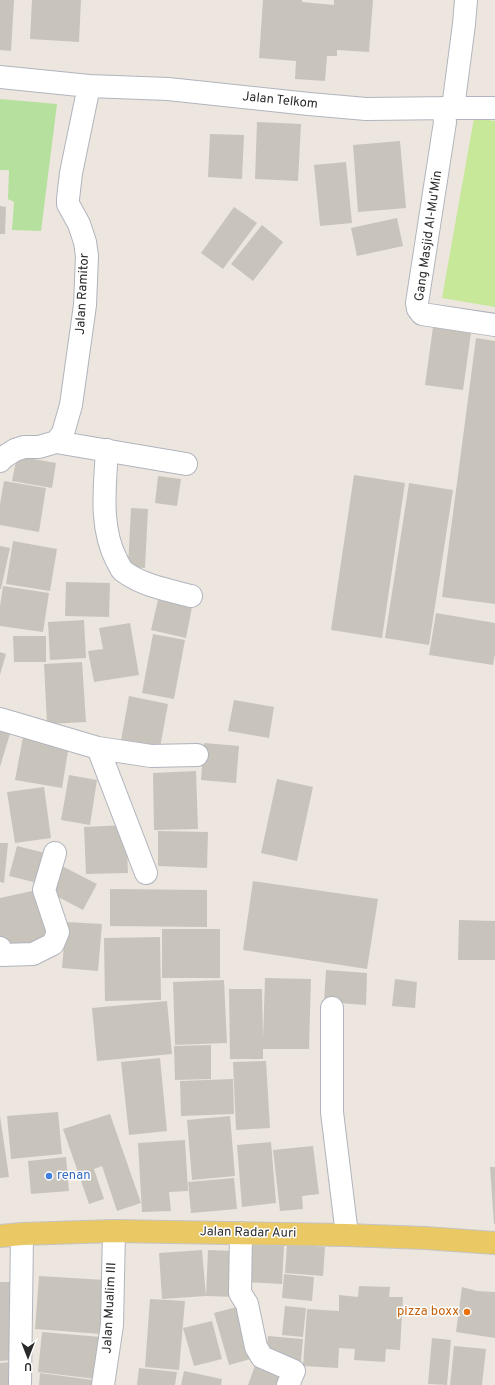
<svg xmlns="http://www.w3.org/2000/svg" width="495" height="1385" viewBox="0 0 495 1385" font-family="Overpass,sans-serif">
	<style>
		.park { fill: #b5e09d }
		.pitch { fill: #c7e799 }
		.building { fill: #c8c4bc }
		.lines { fill: none; stroke-linecap: round; stroke-linejoin: round }
		.minor-casing { stroke: #b1b4be; stroke-width: 24 }
		.major-casing { stroke: #c4c4c4; stroke-width: 24 }
		.minor { stroke: #fff; stroke-width: 22 }
		.major { stroke: #eac864; stroke-width: 22 }
		.shop-dot { fill: #3f7fe0; stroke: #fff; stroke-width: 1.5 }
		.food-dot { fill: #e8710a; stroke: #fff; stroke-width: 1.5 }
		.labels { text-anchor: middle; dominant-baseline: central; stroke-width: 3; stroke-linejoin: round; paint-order: stroke }
		.street-label { font-size: 13px; fill: #2b2b2b; stroke: #fff }
		.shop-label { font-size: 13px; fill: #366cbe; stroke: #fff; text-anchor: start }
		.food-label { font-size: 13px; fill: #c56008; stroke: #fff; text-anchor: end }
	</style>
	<rect width="100%" height="100%" fill="#ece6de"/>
	<!-- park -->
	<path class="park" d="M 0,99 L 57,104 L 41,231 L 12,230 L 14,202 L 8,199 L 9,170 L 0,170 Z"/>
	<!-- pitch -->
	<path class="pitch" d="M 474,118 L 495,121 L 495,307 L 442,298 Z"/>
	<!-- building -->
	<path class="building" d="M 0,0 L 14,0 L 11,51 L 0,50 Z
		M 32,0 L 81,0 L 79,42 L 30,39 Z
		M 263,0 L 302,0 L 302,2 L 334,5 L 334,0 L 373,0 L 369,52 L 337,50 L 337,56 L 327,56 L 325,81 L 295,79 L 296,61 L 259,58 Z
		M 257,122 L 301,124 L 298,181 L 255,179 Z
		M 210,134 L 244,135 L 242,179 L 208,177 Z
		M 400,141 L 406,208 L 358,212 L 353,145 Z
		M 346,162 L 352,223 L 320,226 L 314,165 Z
		M 0,206 L 6,207 L 5,234 L 0,234 Z
		M 234,207 L 257,223 L 223,269 L 201,253 Z
		M 397,218 L 403,246 L 357,256 L 351,228 Z
		M 262,225 L 283,242 L 253,281 L 231,264 Z
		M 433,327 L 471,333 L 463,390 L 425,385 Z
		M 476,338 L 495,341 L 495,604 L 442,597 Z
		M 17,456 L 56,463 L 52,488 L 12,481 Z
		M 354,475 L 405,483 L 382,638 L 331,630 Z
		M 158,476 L 181,479 L 177,506 L 155,503 Z
		M 4,481 L 46,488 L 39,532 L 0,525 L 0,504 Z
		M 409,483 L 453,490 L 429,645 L 385,638 Z
		M 131,508 L 148,509 L 145,568 L 128,567 Z
		M 13,541 L 57,549 L 50,591 L 6,584 Z
		M 0,546 L 10,548 L 1,589 L 0,589 Z
		M 66,582 L 110,583 L 109,617 L 65,616 Z
		M 3,586 L 49,593 L 43,632 L 0,626 L 0,606 Z
		M 158,600 L 192,607 L 186,638 L 151,630 Z
		M 436,613 L 495,623 L 495,654 L 493,665 L 429,655 Z
		M 84,620 L 86,658 L 50,660 L 48,622 Z
		M 130,623 L 139,675 L 94,682 L 88,651 L 103,649 L 99,628 Z
		M 153,634 L 185,640 L 174,699 L 142,693 Z
		M 13,636 L 46,636 L 46,662 L 14,662 Z
		M 0,652 L 6,654 L 0,675 Z
		M 82,662 L 86,722 L 47,724 L 44,664 Z
		M 129,696 L 168,704 L 159,753 L 120,746 Z
		M 234,700 L 274,707 L 269,738 L 228,731 Z
		M 0,723 L 12,727 L 0,767 Z
		M 23,737 L 69,745 L 62,788 L 15,780 Z
		M 204,743 L 239,746 L 236,783 L 201,780 Z
		M 196,771 L 198,829 L 154,830 L 153,773 Z
		M 69,775 L 97,780 L 90,825 L 61,820 Z
		M 277,779 L 313,787 L 297,861 L 261,853 Z
		M 44,787 L 51,838 L 15,843 L 7,792 Z
		M 126,825 L 128,873 L 86,874 L 84,827 Z
		M 158,831 L 208,832 L 207,868 L 158,866 Z
		M 0,843 L 8,843 L 4,883 L 0,882 Z
		M 17,846 L 49,854 L 41,884 L 9,876 Z
		M 58,864 L 97,884 L 83,910 L 45,890 Z
		M 253,881 L 378,899 L 367,969 L 243,950 Z
		M 41,889 L 52,940 L 3,951 L 0,937 L 0,898 Z
		M 110,889 L 207,890 L 207,927 L 110,926 Z
		M 459,920 L 495,921 L 495,960 L 458,960 Z
		M 66,922 L 102,924 L 98,971 L 62,968 Z
		M 162,929 L 220,929 L 220,978 L 162,978 Z
		M 160,937 L 161,1000 L 105,1001 L 104,938 Z
		M 326,970 L 367,973 L 366,1005 L 324,1002 Z
		M 265,978 L 311,979 L 309,1049 L 263,1049 L 263,1059 L 230,1059 L 229,989 L 262,989 L 263,1039 Z
		M 395,979 L 417,982 L 415,1008 L 392,1006 Z
		M 224,980 L 227,1043 L 175,1045 L 173,982 Z
		M 167,1001 L 172,1054 L 97,1061 L 92,1008 Z
		M 211,1045 L 211,1079 L 175,1080 L 174,1046 Z
		M 160,1058 L 167,1131 L 129,1135 L 121,1062 Z
		M 266,1061 L 270,1128 L 236,1130 L 233,1062 Z
		M 233,1079 L 234,1114 L 181,1116 L 180,1081 Z
		M 58,1112 L 62,1154 L 11,1159 L 7,1116 Z
		M 110,1114 L 141,1203 L 117,1211 L 102,1166 L 94,1169 L 104,1199 L 89,1204 L 63,1129 Z
		M 0,1116 L 9,1177 L 0,1178 Z
		M 230,1116 L 235,1176 L 192,1180 L 187,1120 Z
		M 185,1140 L 188,1191 L 169,1192 L 171,1211 L 142,1212 L 138,1143 Z
		M 271,1142 L 276,1203 L 242,1207 L 237,1145 Z
		M 313,1146 L 319,1194 L 302,1196 L 303,1209 L 280,1211 L 273,1150 Z
		M 66,1157 L 69,1191 L 31,1194 L 28,1161 Z
		M 490,1167 L 495,1167 L 495,1224 L 494,1224 Z
		M 234,1178 L 237,1209 L 191,1213 L 188,1182 Z
		M 244,1243 L 284,1246 L 282,1284 L 242,1282 Z
		M 287,1244 L 325,1247 L 323,1276 L 285,1273 Z
		M 202,1250 L 206,1296 L 162,1299 L 159,1253 Z
		M 208,1250 L 237,1251 L 235,1297 L 206,1296 Z
		M 284,1274 L 314,1277 L 312,1301 L 282,1298 Z
		M 39,1276 L 105,1280 L 101,1334 L 35,1329 Z
		M 0,1282 L 12,1282 L 14,1360 L 0,1361 Z
		M 359,1286 L 390,1287 L 389,1297 L 403,1297 L 400,1350 L 386,1349 L 385,1362 L 354,1360 L 355,1349 L 339,1348 L 338,1368 L 303,1366 L 307,1309 L 339,1311 L 339,1295 L 358,1297 Z
		M 462,1287 L 477,1291 L 495,1292 L 495,1338 L 456,1332 Z
		M 150,1299 L 185,1301 L 179,1370 L 145,1367 Z
		M 240,1306 L 254,1358 L 229,1365 L 214,1313 Z
		M 285,1306 L 306,1308 L 303,1337 L 282,1335 Z
		M 212,1321 L 222,1359 L 194,1366 L 183,1328 Z
		M 42,1332 L 101,1337 L 96,1379 L 38,1372 Z
		M 268,1336 L 303,1339 L 301,1361 L 266,1357 Z
		M 432,1338 L 451,1340 L 447,1385 L 428,1384 Z
		M 454,1346 L 486,1349 L 482,1385 L 450,1385 Z
		M 257,1360 L 289,1372 L 284,1385 L 248,1385 Z
		M 12,1362 L 12,1385 L 0,1385 L 0,1363 Z
		M 139,1368 L 177,1372 L 175,1385 L 137,1385 Z
		M 184,1371 L 222,1379 L 221,1385 L 181,1385 Z
		M 40,1373 L 93,1380 L 92,1385 L 39,1385 Z"/>
	<g class="lines">
		<!-- minor casing -->
		<g class="minor-casing">
			<path id="minor" d="M 0,77 L 89,86 L 168,89 L 309,104 L 366,109 L 453,108 L 464,24 L 466,0
				M 443,108 L 445,122 L 417,303 L 418,309 L 422,314 L 495,325
				M 453,108 L 495,108
				M 56,442 L 186,464
				M 107,450 C 105,486 99,527 117,561 C 119,564 120,568 123,571 C 143,586 168,590 191,596
				M 0,461 L 4,457 L 15,450 L 24,447 L 39,447 L 56,442 L 63,433 L 71,405 L 85,305 L 87,256 L 85,242 L 79,224 L 68,204 L 68,199 L 71,173 L 89,86
				M 0,719 L 98,748 L 151,756 L 197,755
				M 98,748 L 146,873
				M 0,948 L 2,955 L 33,954 L 53,944 L 58,932 L 44,890 L 55,853
				M 332,1008 L 332,1112 L 347,1235
				M 241,1233 L 240,1293 L 247,1304 L 256,1347 L 262,1357 L 294,1371 L 288,1385
				M 20,1385 L 22,1234
				M 103,1385 L 112,1325 L 114,1231"/>
		</g>
		<!-- major casing -->
		<g class="major-casing">
			<path id="major" d="M 0,1236 L 22,1234 L 114,1231 L 347,1235 L 425,1238 L 495,1243"/>
		</g>
		<!-- minor -->
		<use href="#minor" class="minor"/>
		<!-- major -->
		<use href="#major" class="major"/>
	</g>
	<!-- markers -->
	<circle class="shop-dot" cx="49" cy="1176" r="4"/>
	<circle class="food-dot" cx="467" cy="1312" r="4"/>
	<g class="labels">
		<!-- street labels -->
		<g class="street-label">
			<text transform="translate(280 101) rotate(6)">Jalan Telkom</text>
			<text transform="translate(429 236) rotate(-82)">Gang Masjid Al-Mu'Min</text>
			<text transform="translate(83 294) rotate(-87)">Jalan Ramitor</text>
			<text transform="translate(248 1233) rotate(1)">Jalan Radar Auri</text>
			<text transform="translate(110 1308) rotate(-87)">Jalan Mualim III</text>
		</g>
		<!-- shop labels -->
		<g class="shop-label">
			<text x="57" y="1176">renan</text>
		</g>
		<!-- food labels -->
		<g class="food-label">
			<text x="459" y="1312">pizza boxx</text>
		</g>
	</g>
	<!-- north arrow -->
	<g transform="translate(28 1357) rotate(180)" stroke="#ffffff" stroke-width="3" paint-order="stroke">
	<path d="M0-3L7 15L0 10L-7 15Z" fill="#2b2b2b"/>
	<text y="-6" font-size="11" font-weight="bold" text-anchor="middle" fill="#2b2b2b">U</text>
	</g>
</svg>
